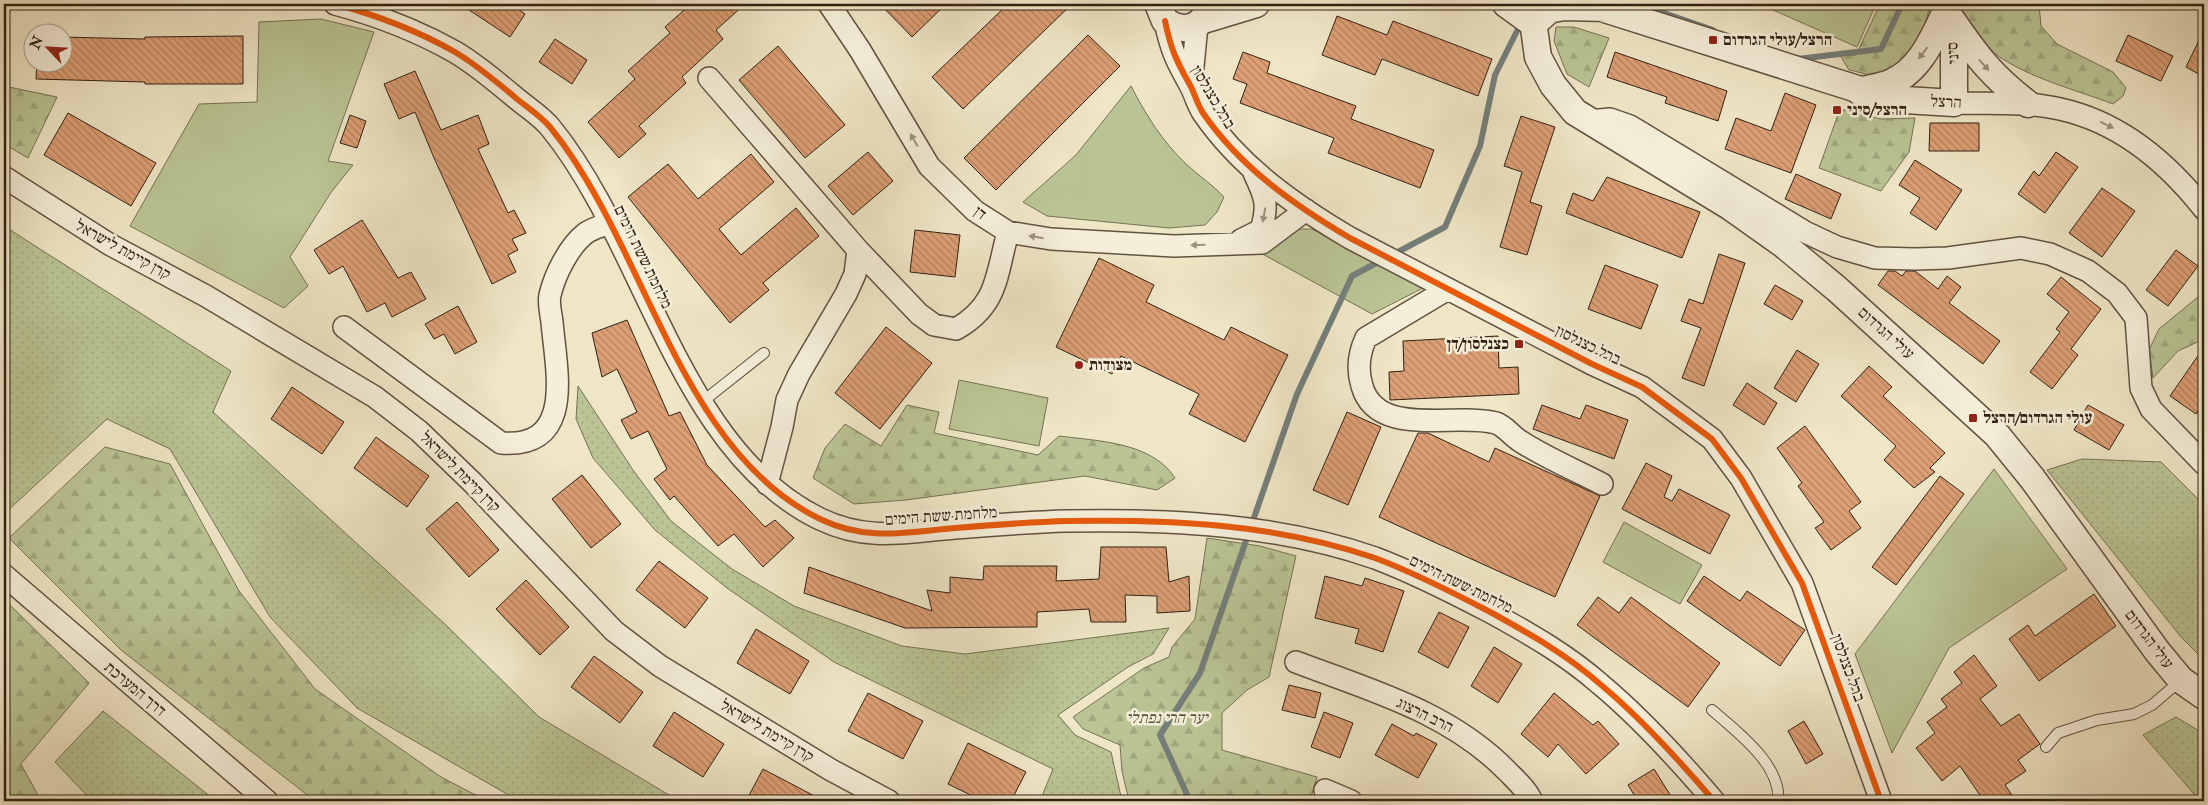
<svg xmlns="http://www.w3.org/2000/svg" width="2208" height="805" viewBox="0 0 2208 805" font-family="'IM FELL Double Pica','Frank Ruhl Libre',serif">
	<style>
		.grass { fill: url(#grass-dots); stroke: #767254 }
		.forest { fill: url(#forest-firs); stroke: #767254 }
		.green { fill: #bac494; stroke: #767254 }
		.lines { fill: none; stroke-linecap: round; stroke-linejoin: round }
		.stream { stroke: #747f7b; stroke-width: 6 }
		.building { fill: url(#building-back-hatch); stroke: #332114 }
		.service-casing { stroke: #625240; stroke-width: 12 }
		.minor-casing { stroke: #625240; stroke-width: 24 }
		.tertiary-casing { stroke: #625240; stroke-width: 29 }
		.service { stroke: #f5efda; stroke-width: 10 }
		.minor { stroke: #f5efda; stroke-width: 21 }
		.tertiary { stroke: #f5efda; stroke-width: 26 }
		.cycleway-casing { stroke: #f5efda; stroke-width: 9 }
		.cycleway { stroke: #e8590c; stroke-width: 6 }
		.oneway { fill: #9e9281 }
		.poi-dot { fill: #8f2418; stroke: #f5efda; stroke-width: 2 }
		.labels { text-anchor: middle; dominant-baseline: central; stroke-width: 5; stroke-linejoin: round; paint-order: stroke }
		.poi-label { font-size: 16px; font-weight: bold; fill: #332114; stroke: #f5efda; text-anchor: start }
		.street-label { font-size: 16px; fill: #332114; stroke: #f5efda }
		.park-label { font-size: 16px; font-style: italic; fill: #5c523a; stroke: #f5efda }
	</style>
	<defs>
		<pattern id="grass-dots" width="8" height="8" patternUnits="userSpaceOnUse" patternTransform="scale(1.25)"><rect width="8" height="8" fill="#bac494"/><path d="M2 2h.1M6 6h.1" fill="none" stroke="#a0a87f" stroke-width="1.8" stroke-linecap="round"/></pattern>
		<pattern id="forest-firs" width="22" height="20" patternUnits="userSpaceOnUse" patternTransform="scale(1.25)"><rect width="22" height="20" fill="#bac494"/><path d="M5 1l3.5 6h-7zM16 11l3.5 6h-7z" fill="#a0a87f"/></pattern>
		<pattern id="building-back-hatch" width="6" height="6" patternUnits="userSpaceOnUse" patternTransform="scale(1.25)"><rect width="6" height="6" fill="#dd9f75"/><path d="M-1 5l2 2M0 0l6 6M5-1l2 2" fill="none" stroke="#b4815f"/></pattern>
	</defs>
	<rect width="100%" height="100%" fill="#efe6c6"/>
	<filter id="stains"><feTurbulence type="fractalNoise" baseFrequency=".004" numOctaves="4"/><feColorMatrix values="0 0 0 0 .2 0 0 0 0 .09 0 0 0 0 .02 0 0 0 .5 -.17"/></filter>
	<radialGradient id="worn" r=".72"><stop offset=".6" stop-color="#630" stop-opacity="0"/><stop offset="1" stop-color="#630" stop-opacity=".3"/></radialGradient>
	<!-- grass -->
	<path class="grass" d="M 4,226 L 231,371 L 213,412 L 447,626 L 539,717 L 679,801 L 519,801 L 357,708 L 270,617 L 170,449 L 107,419 L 4,514 Z
		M 578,386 L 633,470 L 671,521 L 732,569 L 794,606 L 902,646 L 965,654 L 1169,628 L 1153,654 L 1128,667 L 1058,715 L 1075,735 L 1111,752 L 1122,801 L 1040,801 L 1053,769 L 834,662 L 727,588 L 655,530 L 593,458 L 576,419 Z
		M 2082,459 L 2161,462 L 2204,505 L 2204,660 L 2181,637 L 2047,470 Z
		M 103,711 L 216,801 L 92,801 L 55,762 Z
		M 2176,717 L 2204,734 L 2204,801 L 2200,801 L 2143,735 Z"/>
	<!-- forest -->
	<path class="forest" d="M 1880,4 L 1930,4 C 1927,28 1903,72 1876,75 C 1868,76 1857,71 1849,70 L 1840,55 L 1856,55 Z
		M 1957,4 L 2039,4 L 2041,26 L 2057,44 L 2113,72 L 2126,88 L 2123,96 L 2113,104 C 2074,89 2020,76 1988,48 C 1975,36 1966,19 1957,4 Z
		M 1556,27 L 1574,27 L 1609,38 L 1589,87 L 1567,74 L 1554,41 Z
		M 4,86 L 57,97 L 28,158 L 4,144 Z
		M 1840,109 L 1881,119 L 1915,118 L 1909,152 L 1881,191 L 1819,168 Z
		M 2204,292 L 2204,339 L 2178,351 L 2153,378 L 2149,350 L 2159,329 Z
		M 907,405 L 939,412 L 934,433 L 1038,455 L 1059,436 C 1098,441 1152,442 1175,478 L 1157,490 L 1085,476 L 906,500 L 854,504 L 813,478 L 825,448 L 845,424 L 881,446 Z
		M 105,447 L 170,464 L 239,591 L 315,689 L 441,777 L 487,801 L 315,801 L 121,650 L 9,538 Z
		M 1207,538 L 1260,546 L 1296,556 L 1269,677 L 1247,690 L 1222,713 L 1222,750 L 1317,777 L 1310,801 L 1129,801 L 1122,771 L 1120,745 L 1083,729 L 1073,717 L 1144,668 L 1169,657 L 1172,647 L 1195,619 Z
		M 4,599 L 89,683 L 21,764 L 41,801 L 4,801 Z"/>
	<!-- green -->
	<path class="green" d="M 1776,4 L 1876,4 L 1857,47 L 1773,10 Z
		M 321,19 L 374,32 L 328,161 L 353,165 L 332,191 L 290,257 L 308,286 L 284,308 L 130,226 L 199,104 L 257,102 L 259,22 Z
		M 1131,86 C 1146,115 1162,141 1186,164 C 1199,176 1213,185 1224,197 L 1217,212 L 1205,225 L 1169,228 L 1047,216 L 1023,202 L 1076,155 Z
		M 1289,229 L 1312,229 L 1423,288 L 1372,314 L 1257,251 Z
		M 959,380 L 1048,398 L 1039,446 L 949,429 Z
		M 1994,469 L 2067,569 L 1949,648 L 1892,753 L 1855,654 Z
		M 1624,522 L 1702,565 L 1680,604 L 1603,562 Z"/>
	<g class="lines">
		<!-- stream -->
		<path class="stream" d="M 1638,4 L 1713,30
			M 1798,59 L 1881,49 L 1902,4
			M 1394,254 L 1445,227 L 1480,146 L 1495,75 L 1521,23
			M 1190,801 L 1160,735 L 1200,673 L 1297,394 L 1352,276 L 1382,260"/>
	</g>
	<!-- building -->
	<path class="building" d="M 460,4 L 511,4 L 525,14 L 510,37 Z
		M 691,4 L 745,4 L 716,30 L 723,39 L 682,77 L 686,83 L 639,126 L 646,134 L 619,158 L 588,122 L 635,79 L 628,71 L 670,33 L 665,27 Z
		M 880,4 L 946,4 L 912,37 Z
		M 1008,4 L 1072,4 L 963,109 L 932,77 Z
		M 1337,16 L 1387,35 L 1393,21 L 1492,59 L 1478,96 L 1382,59 L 1375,75 L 1322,55 Z
		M 2204,30 L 2204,77 L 2186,67 Z
		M 1088,35 L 1120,66 L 996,190 L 964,158 Z
		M 2128,35 L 2173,56 L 2161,81 L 2116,61 Z
		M 243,36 L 243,84 L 145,84 L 145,82 L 36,79 L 37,62 L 62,62 L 62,37 L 145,39 L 145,37 Z
		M 555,39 L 587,60 L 572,84 L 539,62 Z
		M 778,46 L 845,125 L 805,158 L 739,80 Z
		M 1243,52 L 1270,62 L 1267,73 L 1356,106 L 1351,119 L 1434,150 L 1420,188 L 1328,153 L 1334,138 L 1240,103 L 1247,84 L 1233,79 Z
		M 1615,52 L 1727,91 L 1718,121 L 1665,103 L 1667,97 L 1607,77 Z
		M 415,71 L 441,130 L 478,115 L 489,144 L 478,149 L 508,213 L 514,210 L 526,233 L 512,239 L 518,250 L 508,255 L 516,272 L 492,284 L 434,158 L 415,112 L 399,119 L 384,84 Z
		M 1785,93 L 1816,105 L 1791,173 L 1725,149 L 1736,118 L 1771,131 Z
		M 68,113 L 156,163 L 131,206 L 44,155 Z
		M 350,115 L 366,121 L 357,148 L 340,143 Z
		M 1521,116 L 1555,127 L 1530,202 L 1542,206 L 1527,255 L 1500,247 L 1522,172 L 1504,166 Z
		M 1930,123 L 1979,123 L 1979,151 L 1929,151 Z
		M 868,152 L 893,181 L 853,215 L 828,186 Z
		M 2056,152 L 2078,167 L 2045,213 L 2018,194 L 2034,171 L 2039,176 Z
		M 751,154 L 774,182 L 719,229 L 741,255 L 796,208 L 819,236 L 763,283 L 769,290 L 730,323 L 628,197 L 668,164 L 698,199 Z
		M 1915,160 L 1962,190 L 1936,230 L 1910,213 L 1920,198 L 1899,185 Z
		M 1796,174 L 1841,194 L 1831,219 L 1785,199 Z
		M 1607,177 L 1700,212 L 1682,258 L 1566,213 L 1573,193 L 1593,201 Z
		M 2102,188 L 2135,211 L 2102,257 L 2069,233 Z
		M 362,220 L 398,278 L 411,272 L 426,299 L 392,317 L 385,303 L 367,312 L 343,266 L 329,274 L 314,250 Z
		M 915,230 L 960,235 L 955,277 L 910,272 Z
		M 2176,250 L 2198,266 L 2168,306 L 2146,290 Z
		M 1719,254 L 1745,263 L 1704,386 L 1682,378 L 1701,328 L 1681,321 L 1689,299 L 1703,304 Z
		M 1099,258 L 1154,285 L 1146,302 L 1224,340 L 1231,327 L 1288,355 L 1245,442 L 1189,414 L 1199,394 L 1121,356 L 1112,374 L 1056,347 Z
		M 1605,265 L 1658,285 L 1641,329 L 1588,309 Z
		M 1888,271 L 1895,271 L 1902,276 L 1906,271 L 1915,271 L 1938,289 L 1947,276 L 1961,287 L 1949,303 L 2000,341 L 1983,364 L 1878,285 Z
		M 2061,277 L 2101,309 L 2071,349 L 2078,355 L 2052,389 L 2030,372 L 2060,332 L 2056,329 L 2069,312 L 2047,294 Z
		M 1775,285 L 1803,301 L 1792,320 L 1764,304 Z
		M 458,306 L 477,342 L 455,354 L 444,334 L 434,339 L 425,324 Z
		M 627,320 L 669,416 L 680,412 L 707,465 L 765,527 L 775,520 L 794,538 L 763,567 L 734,534 L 718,546 L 674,496 L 670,500 L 654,479 L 667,469 L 648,431 L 631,439 L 621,420 L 637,412 L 617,369 L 602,377 L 592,333 Z
		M 886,327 L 932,363 L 880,429 L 835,393 Z
		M 1498,336 L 1499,368 L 1518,367 L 1519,394 L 1390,400 L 1389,372 L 1404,371 L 1403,341 Z
		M 2204,347 L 2204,402 L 2196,414 L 2170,396 Z
		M 1797,350 L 1819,364 L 1796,402 L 1774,388 Z
		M 1869,366 L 1892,387 L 1883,396 L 1945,453 L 1930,468 L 1935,472 L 1914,488 L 1884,460 L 1896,446 L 1841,396 Z
		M 1747,383 L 1777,403 L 1764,425 L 1733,405 Z
		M 292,387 L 344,422 L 322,454 L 271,419 Z
		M 1542,405 L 1580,419 L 1586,405 L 1628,420 L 1614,459 L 1533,429 Z
		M 2088,405 L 2124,425 L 2109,450 L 2074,430 Z
		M 1347,412 L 1381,427 L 1348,505 L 1313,490 Z
		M 1805,426 L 1861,502 L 1849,511 L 1861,528 L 1831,550 L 1815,528 L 1824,522 L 1798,486 L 1802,483 L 1777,448 Z
		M 1418,433 L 1428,433 L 1489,462 L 1495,448 L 1600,496 L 1555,597 L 1379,517 Z
		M 376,437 L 429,476 L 407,507 L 354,468 Z
		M 1646,463 L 1672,476 L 1664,497 L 1672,501 L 1679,489 L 1730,515 L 1710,554 L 1622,509 Z
		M 582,475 L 621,524 L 591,548 L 552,499 Z
		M 1940,476 L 1964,494 L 1896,585 L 1872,567 Z
		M 457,502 L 499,550 L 469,577 L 426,529 Z
		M 1101,547 L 1166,547 L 1169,582 L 1189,576 L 1190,611 L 1157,613 L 1157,596 L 1125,595 L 1126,622 L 1091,622 L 1089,609 L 1037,612 L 1037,627 L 905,628 L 804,593 L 809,567 L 932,611 L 927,590 L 950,593 L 950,577 L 983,580 L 984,566 L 1057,566 L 1056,581 L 1099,579 Z
		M 659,561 L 708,598 L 685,628 L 636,590 Z
		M 1325,576 L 1362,586 L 1365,578 L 1404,591 L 1383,652 L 1355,643 L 1359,629 L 1315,618 Z
		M 1704,576 L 1740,601 L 1747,591 L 1805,630 L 1780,666 L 1687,601 Z
		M 526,580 L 569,627 L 540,655 L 496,609 Z
		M 2094,594 L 2116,626 L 2039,681 L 2009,639 L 2028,625 L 2035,636 Z
		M 1598,597 L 1619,613 L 1631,597 L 1720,663 L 1688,707 L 1577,625 Z
		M 1439,612 L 1469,627 L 1448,668 L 1418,652 Z
		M 756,629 L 809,661 L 790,694 L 737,663 Z
		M 1494,647 L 1522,664 L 1498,703 L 1471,686 Z
		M 1974,655 L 1997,686 L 1980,699 L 2001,726 L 2019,714 L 2040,744 L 2018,760 L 2026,771 L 2005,785 L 2016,801 L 1984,801 L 1960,766 L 1942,781 L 1916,748 L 1935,733 L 1927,722 L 1947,707 L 1941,699 L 1962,683 L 1954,672 Z
		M 594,656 L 643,692 L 620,723 L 571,687 Z
		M 1289,685 L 1321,693 L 1315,718 L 1282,710 Z
		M 868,693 L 923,721 L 903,759 L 848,731 Z
		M 1554,693 L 1593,725 L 1598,721 L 1619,744 L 1586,774 L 1558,744 L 1548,757 L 1521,734 Z
		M 674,712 L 724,744 L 703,777 L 653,746 Z
		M 1324,712 L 1353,723 L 1340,758 L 1311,747 Z
		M 1804,721 L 1823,754 L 1806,764 L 1788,731 Z
		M 1392,724 L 1414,736 L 1416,733 L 1437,744 L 1418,778 L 1375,755 Z
		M 968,743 L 1026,772 L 1011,801 L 983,801 L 948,784 Z
		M 763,769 L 824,801 L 746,801 Z
		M 1654,769 L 1674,801 L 1638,801 L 1628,785 Z"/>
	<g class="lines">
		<!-- service casing -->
		<g class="service-casing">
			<path id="service" d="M 702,402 L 764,353
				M 1712,710 C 1736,731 1782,765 1778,801
				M 2046,747 L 2058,733 L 2097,720 L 2134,714 L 2152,705 L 2180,681"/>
		</g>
		<!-- minor casing -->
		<g class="minor-casing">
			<path id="minor" d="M 335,4 C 376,15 418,31 455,52 C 477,65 498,83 517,99 C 528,108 541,116 550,127 C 646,244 678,450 820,519 C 868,542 906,532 955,528 C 992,525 1030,522 1067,521 C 1169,519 1277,524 1375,558 C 1415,573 1454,593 1492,613 C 1530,634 1567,655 1600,684 C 1642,719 1679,760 1714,801
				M 829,4 L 860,50 L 929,166 L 975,211 L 1008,232 L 1051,239 L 1174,246 L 1262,243 L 1306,210
				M 1165,21 C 1171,50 1176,60 1190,85 C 1195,94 1197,104 1203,113 C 1240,167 1294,205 1350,238 L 1592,364 L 1642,387 L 1712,439 L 1741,478 L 1802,583 L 1881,801
				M 709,78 L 858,250 L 855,274 L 846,294 L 799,374 L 787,400 L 782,427 L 767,484
				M 1191,87 L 1197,25
				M 1954,103 C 1989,104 2026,101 2060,109 C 2119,122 2167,162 2204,209
				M 1589,121 L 1610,119 L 1630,126 L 1805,232 L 1837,247 L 1875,258 L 1915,259 L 1948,258 L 2021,248 L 2050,254 L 2088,271 L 2117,293 L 2136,318 L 2141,388 L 2151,409 L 2204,464
				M 4,177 L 109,244 L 206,296 L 375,397 L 419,431 L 473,483 L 614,631 L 660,666 L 831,770 L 889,801
				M 1241,240 L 1261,230 C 1269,205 1265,196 1254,173
				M 858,250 L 919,314 L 934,325 L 956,329 C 998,305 996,276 1008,232
				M 1448,289 L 1366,338 C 1359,353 1357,370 1362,386 C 1377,439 1455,412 1496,423 C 1505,426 1512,436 1520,441 C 1546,458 1575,470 1602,484
				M 344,327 L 501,443 C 576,449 556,370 552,322 C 551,313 548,303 550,295 C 555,274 569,246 586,233 C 593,228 603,226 611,222
				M 4,575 L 267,801
				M 1296,662 C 1372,691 1450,712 1508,772 C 1517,781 1526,789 1532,801
				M 1325,790 L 1351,801"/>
		</g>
		<!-- tertiary casing -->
		<g class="tertiary-casing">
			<path id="tertiary" d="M 1158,4 L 1165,21 C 1185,35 1205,27 1209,4
				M 1506,4 L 1528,20 L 1538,20 L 1547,12
				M 1589,4 L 1889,99 L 1954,103 L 1954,46 L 1946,4
				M 1548,10 L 1564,7 L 1607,8
				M 1203,20 L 1256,4
				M 1952,20 C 1978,58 1992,76 2028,104
				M 1533,21 L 1538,57 L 1553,85 L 1575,112 L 1729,206 L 1784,245 L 1837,289 L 1997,435 L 2032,478 L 2157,651 L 2181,680 L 2204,696
				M 1859,91 C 1869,88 1880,87 1890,83 C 1920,71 1933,38 1946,11"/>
		</g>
		<!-- service -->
		<use href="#service" class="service"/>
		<!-- minor -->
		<use href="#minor" class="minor"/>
		<!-- tertiary -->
		<use href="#tertiary" class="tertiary"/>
		<!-- cycleway casing -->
		<g class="cycleway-casing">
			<path id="cycleway" d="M 335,4 C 376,15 418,31 455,52 C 477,65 498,83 517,99 C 528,108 541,116 550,127 C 646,244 678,450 820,519 C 868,542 906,532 955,528 C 992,525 1030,522 1067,521 C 1169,519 1277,524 1375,558 C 1415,573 1454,593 1492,613 C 1530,634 1567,655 1600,684 C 1642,719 1679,760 1714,801
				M 1165,21 C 1171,50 1176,60 1190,85 C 1195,94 1197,104 1203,113 C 1240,167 1294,205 1350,238 L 1592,364 L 1642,387 L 1712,439 L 1741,478 L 1802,583 L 1881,801"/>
		</g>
		<!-- cycleway -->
		<use href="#cycleway" class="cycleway"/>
	</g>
	<!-- one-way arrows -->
	<defs><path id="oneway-solid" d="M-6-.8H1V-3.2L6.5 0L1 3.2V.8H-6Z" transform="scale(1.25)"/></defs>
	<g class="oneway">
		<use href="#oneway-solid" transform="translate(1923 53) rotate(127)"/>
		<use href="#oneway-solid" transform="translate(1984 65) rotate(47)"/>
		<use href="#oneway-solid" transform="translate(2107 125) rotate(26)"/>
		<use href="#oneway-solid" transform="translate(914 140) rotate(-121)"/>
		<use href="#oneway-solid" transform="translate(1264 215) rotate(100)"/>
		<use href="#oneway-solid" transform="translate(1036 237) rotate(-171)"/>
		<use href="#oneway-solid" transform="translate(1198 245) rotate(178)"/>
	</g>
	<!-- markers -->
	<g class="poi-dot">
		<rect x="1708" y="35" width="10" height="10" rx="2.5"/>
		<rect x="1832" y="105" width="10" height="10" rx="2.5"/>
		<rect x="1514" y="339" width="10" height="10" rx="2.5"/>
		<circle cx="1079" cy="365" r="5"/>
		<rect x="1968" y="413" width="10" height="10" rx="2.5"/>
	</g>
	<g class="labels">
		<!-- poi labels -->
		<g class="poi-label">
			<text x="1723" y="40">הרצל/עולי הגרדום</text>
			<text x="1847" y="110">הרצל/סיני</text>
			<text x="1509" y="344" text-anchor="end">כצנלסון/דן</text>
			<text x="1089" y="365">מצודות</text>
			<text x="1983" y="418">עולי הגרדום/הרצל</text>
		</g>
		<!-- street labels -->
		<g class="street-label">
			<text transform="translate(1953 53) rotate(-94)">סיני</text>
			<text transform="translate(1213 97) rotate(59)">ברל כצנלסון</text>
			<text transform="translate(1946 102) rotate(3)">הרצל</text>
			<text transform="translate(980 213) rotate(36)">דן</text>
			<text transform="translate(123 250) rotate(29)">קרן קיימת לישראל</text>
			<text transform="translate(643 257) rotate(64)">מלחמת ששת הימים</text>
			<text transform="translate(1886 333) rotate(42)">עולי הגרדום</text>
			<text transform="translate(1588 345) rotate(26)">ברל כצנלסון</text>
			<text transform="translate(460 472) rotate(45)">קרן קיימת לישראל</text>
			<text transform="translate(941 516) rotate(-4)">מלחמת ששת הימים</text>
			<text transform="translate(1461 584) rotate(26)">מלחמת ששת הימים</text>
			<text transform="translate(2149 639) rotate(53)">עולי הגרדום</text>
			<text transform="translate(1848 668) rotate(70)">ברל כצנלסון</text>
			<text transform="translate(135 689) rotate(40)">דרך המערכת</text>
			<text transform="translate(1425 715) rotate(26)">הרב הרצוג</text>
			<text transform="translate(767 731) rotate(31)">קרן קיימת לישראל</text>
		</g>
		<!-- park labels -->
		<g class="park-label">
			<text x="1167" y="718">יער הרי נפתלי</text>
		</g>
	</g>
	<!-- margin -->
	<rect width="2208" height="805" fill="none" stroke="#efe6c6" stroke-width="20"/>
	<rect x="5" y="5" width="2198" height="795" fill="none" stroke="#332114" stroke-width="2.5"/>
	<rect x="10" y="10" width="2188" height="785" fill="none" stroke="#332114"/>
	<!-- north arrow -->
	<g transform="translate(48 48) rotate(295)"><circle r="24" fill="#f5efda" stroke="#a79d8b"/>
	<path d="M0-4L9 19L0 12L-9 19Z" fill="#8f2418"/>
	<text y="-8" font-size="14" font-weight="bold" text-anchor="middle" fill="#332114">N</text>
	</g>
	<rect width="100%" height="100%" filter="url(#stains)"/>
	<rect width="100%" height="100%" fill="url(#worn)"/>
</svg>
